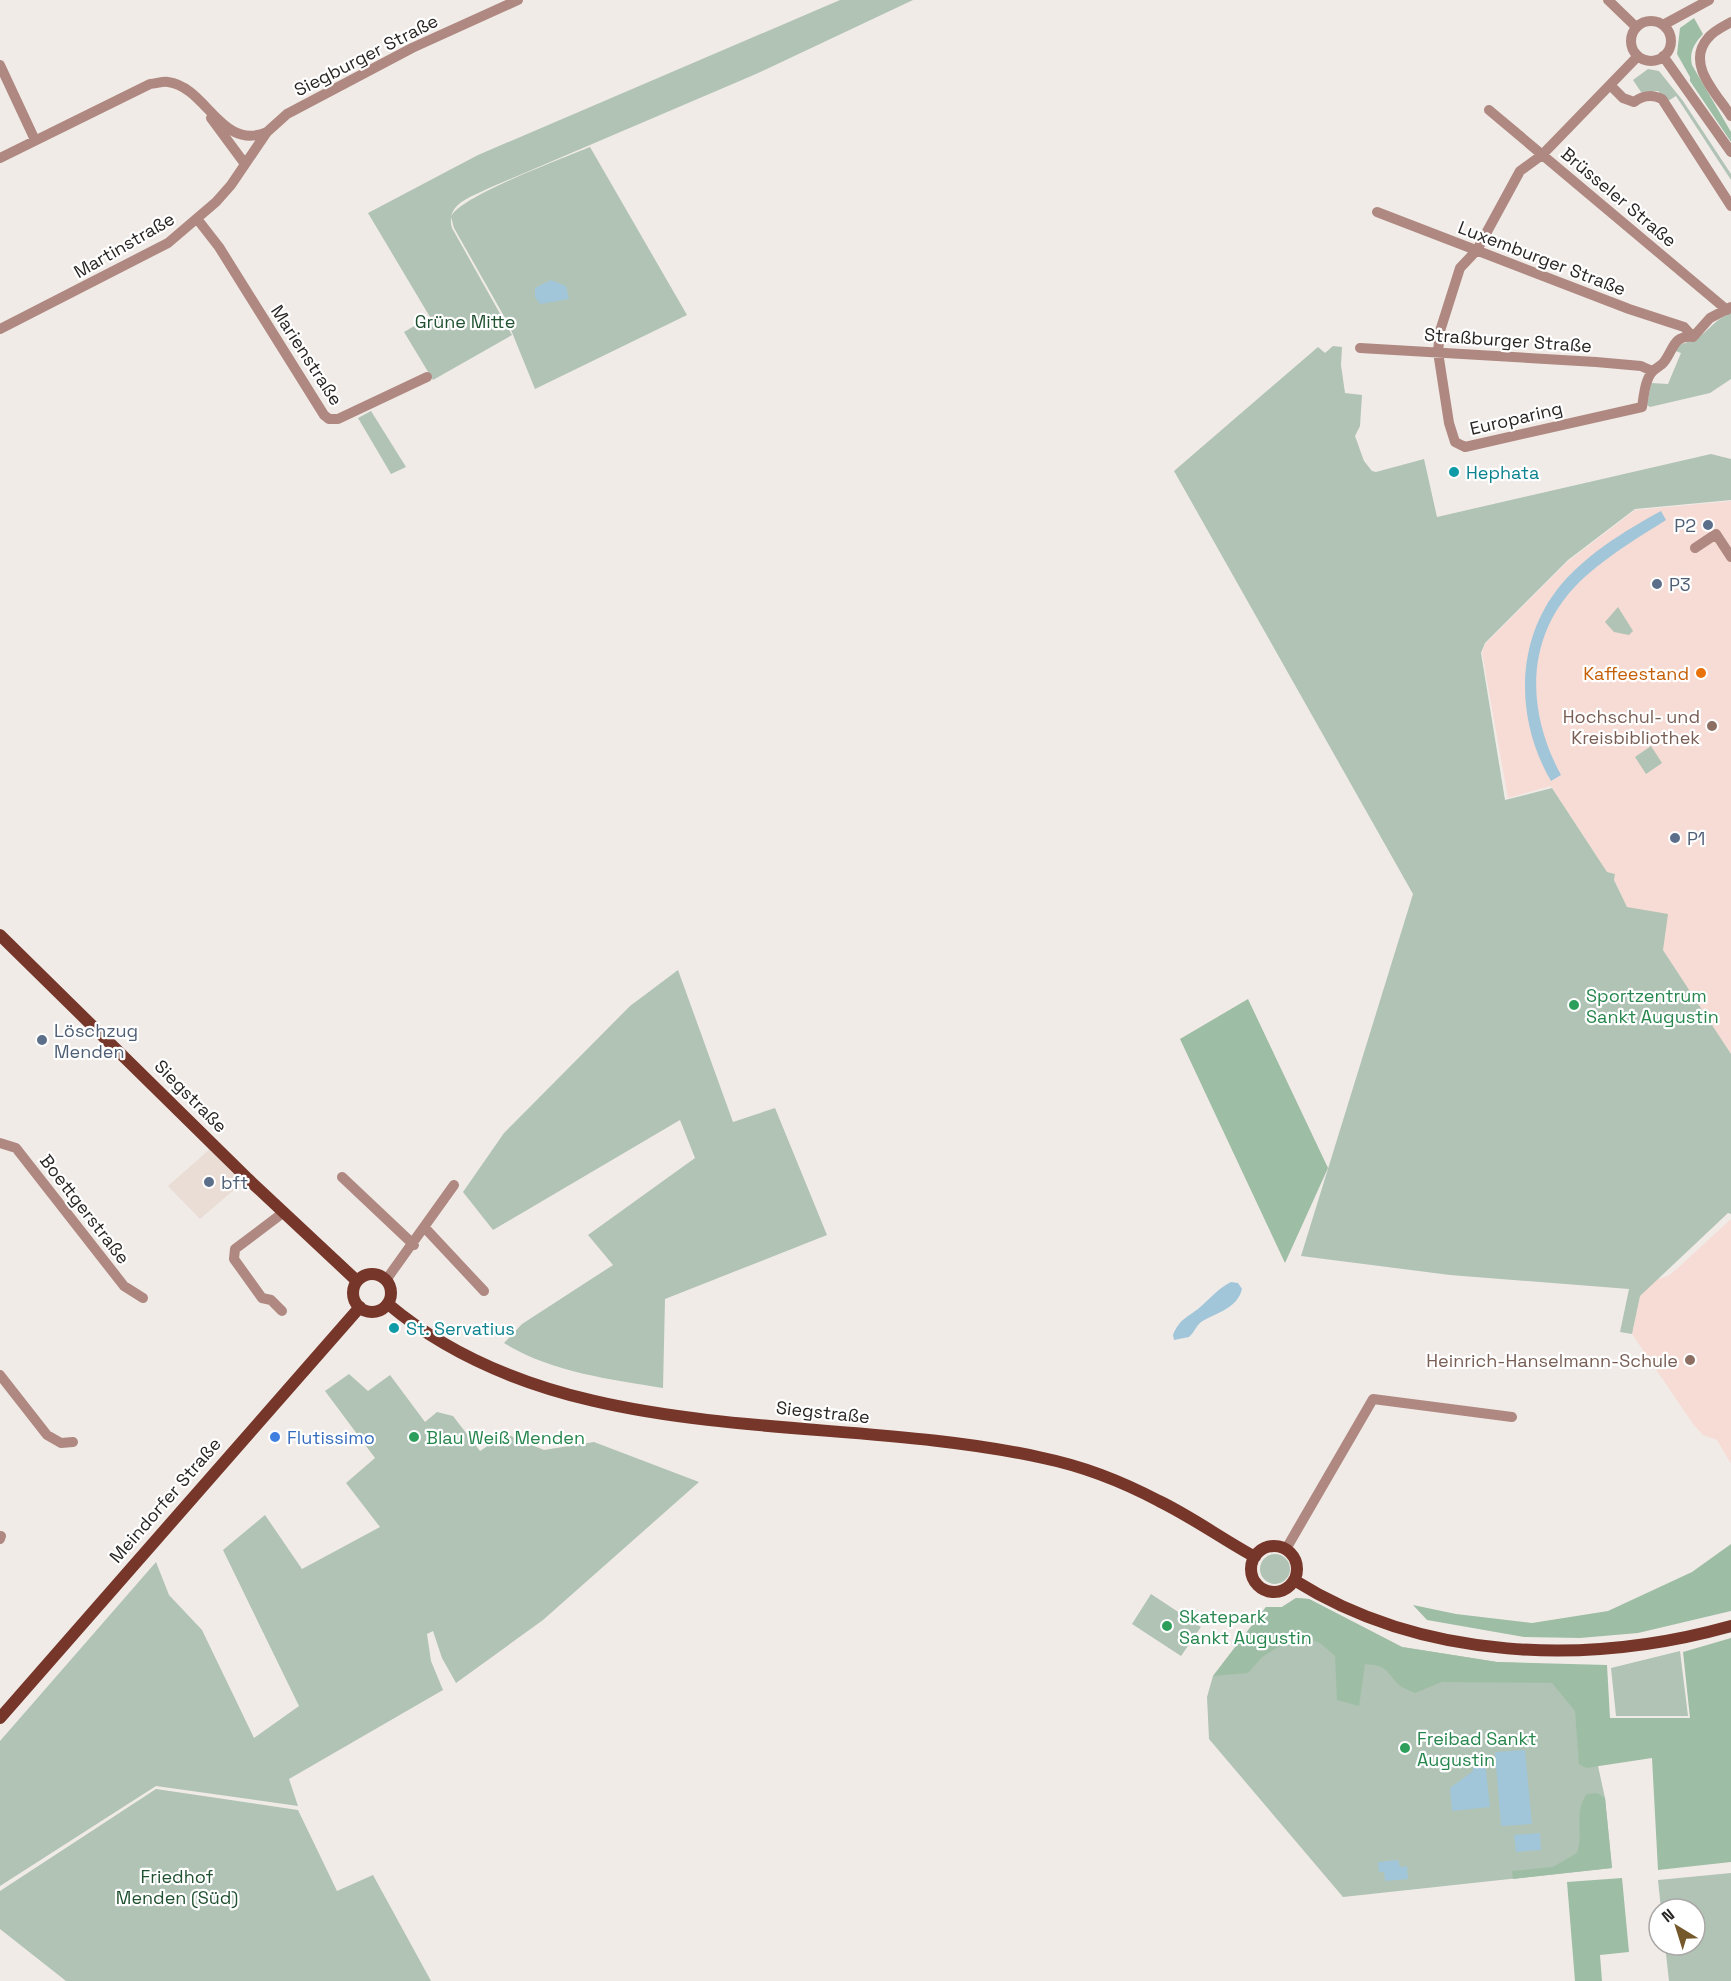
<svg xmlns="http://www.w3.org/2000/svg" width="1731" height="1981" viewBox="0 0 1731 1981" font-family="'Space Grotesk',sans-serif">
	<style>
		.built { fill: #eaddd5 }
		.education { fill: #f6dcd5 }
		.green { fill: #b0c3b4 }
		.forest { fill: #9ebda5 }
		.water { fill: #a2c6d9 }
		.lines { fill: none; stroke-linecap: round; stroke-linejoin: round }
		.minor { stroke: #af8981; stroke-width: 10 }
		.major { stroke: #76372a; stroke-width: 12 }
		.culture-dot { fill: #0f9aa8; stroke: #fff; stroke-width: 2 }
		.service-dot { fill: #5c6f8a; stroke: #fff; stroke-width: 2 }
		.food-dot { fill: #e8710a; stroke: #fff; stroke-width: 2 }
		.education-dot { fill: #8d6e63; stroke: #fff; stroke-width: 2 }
		.leisure-dot { fill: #2e9e5b; stroke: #fff; stroke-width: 2 }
		.shop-dot { fill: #3f7fe0; stroke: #fff; stroke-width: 2 }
		.labels { text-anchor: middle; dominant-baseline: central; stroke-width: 4.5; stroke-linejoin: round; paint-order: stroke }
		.street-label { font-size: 18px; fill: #282524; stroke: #fff }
		.park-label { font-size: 18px; fill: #205130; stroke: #fff }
		.culture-label { font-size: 18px; fill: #0d838f; stroke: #fff; text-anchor: start }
		.service-label { font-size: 18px; fill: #4e5e75; stroke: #fff; text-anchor: start }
		.food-label { font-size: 18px; fill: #c56008; stroke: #fff; text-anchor: end }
		.education-label { font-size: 18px; fill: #785e54; stroke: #fff; text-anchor: end }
		.leisure-label { font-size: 18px; fill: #27864d; stroke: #fff; text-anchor: start }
		.shop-label { font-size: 18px; fill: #366cbe; stroke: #fff; text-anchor: start }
	</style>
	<rect width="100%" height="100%" fill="#f1ebe8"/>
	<!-- built -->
	<path class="built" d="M 210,1149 L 242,1183 L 200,1219 L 168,1186 Z"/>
	<!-- education -->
	<path class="education" d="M 1731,501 L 1731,1054 L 1663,950 L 1627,907 L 1614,880 L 1615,874 L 1607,872 L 1551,786 L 1508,798 L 1482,653 L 1485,644 L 1567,562 L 1635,510 Z
		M 1731,1219 L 1731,1464 L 1717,1440 L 1703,1435 L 1693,1424 L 1632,1334 L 1640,1296 L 1653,1281 L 1668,1276 L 1679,1267 Z"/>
	<!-- green -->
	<path class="green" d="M 840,0 L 913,0 L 756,74 L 489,188 C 471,197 445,204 452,228 L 512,335 L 433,380 L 404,332 L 430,317 L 368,213 L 478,155 Z
		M 1648,69 L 1659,71 L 1683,101 L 1731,174 L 1731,180 L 1676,96 L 1668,101 L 1658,91 L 1641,92 L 1633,80 Z
		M 590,147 L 687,315 L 535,389 L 509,325 L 454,228 L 451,217 C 458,197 566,157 590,147 Z
		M 1731,313 L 1731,379 L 1710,393 L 1650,407 L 1647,405 L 1651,383 L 1668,384 L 1681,353 L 1673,350 C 1679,343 1686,344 1695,339 C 1709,332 1713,320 1731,313 Z
		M 1333,346 L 1342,347 L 1341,365 L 1345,393 L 1362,395 L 1360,426 L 1355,436 L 1364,461 L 1372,471 L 1376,472 L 1424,459 L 1437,517 L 1711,454 L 1731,459 L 1731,500 L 1635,509 L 1568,560 L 1485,643 L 1481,653 L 1505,800 L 1552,788 L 1607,872 L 1615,874 L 1614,880 L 1627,907 L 1668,914 L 1663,950 L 1731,1054 L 1731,1214 L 1728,1213 L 1640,1296 L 1632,1334 L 1620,1332 L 1629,1289 L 1450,1275 L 1301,1256 L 1413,894 L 1174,471 L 1318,347 L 1325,353 Z
		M 371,411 L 406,467 L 391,474 L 358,418 Z
		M 1618,607 L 1633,631 L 1629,635 L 1614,632 L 1605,622 Z
		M 1651,746 L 1662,763 L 1646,774 L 1635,757 Z
		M 678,970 L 733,1122 L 775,1108 L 827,1235 L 665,1299 L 663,1388 C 609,1379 551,1372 504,1343 L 522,1324 L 613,1265 L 588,1235 L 695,1158 L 680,1120 L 493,1230 L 463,1192 L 504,1133 L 630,1006 Z
		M 349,1374 L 368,1391 L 390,1375 L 425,1422 L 437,1412 L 453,1416 L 480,1451 L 506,1434 L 544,1450 L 594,1442 L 699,1482 L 543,1620 L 456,1683 L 442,1658 L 433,1631 L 427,1634 L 431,1661 L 443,1690 L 289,1779 L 298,1806 L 156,1786 L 0,1886 L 0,1741 L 156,1562 L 169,1595 L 202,1630 L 254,1738 L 299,1706 L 223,1550 L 265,1515 L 302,1569 L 380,1527 L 346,1483 L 375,1458 L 325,1391 Z
		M1260 1569a15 15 0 1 1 30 0a15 15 0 1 1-30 0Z
		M 1151,1594 L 1201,1627 L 1181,1656 L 1132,1624 Z
		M 1296,1598 L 1309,1599 L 1402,1647 L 1497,1662 L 1588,1666 L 1593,1743 L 1605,1798 L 1612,1868 L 1343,1897 L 1209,1739 L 1207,1697 L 1213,1676 L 1266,1607 L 1282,1607 Z
		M 1680,1651 L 1688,1716 L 1616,1716 L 1611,1668 Z
		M 156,1789 L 298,1810 L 337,1891 L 373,1875 L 431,1981 L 66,1981 L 0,1929 L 0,1891 Z
		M 1731,1873 L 1731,1981 L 1669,1981 L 1665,1945 L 1695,1945 L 1695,1909 L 1661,1909 L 1658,1880 Z"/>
	<!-- forest -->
	<path class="forest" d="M 1694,18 L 1703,34 C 1694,44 1689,52 1692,65 L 1731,132 L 1731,142 L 1690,81 L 1690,77 L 1677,54 L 1680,28 Z
		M 1248,999 L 1328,1168 L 1285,1263 L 1180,1039 Z
		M 1731,1544 L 1731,1611 L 1638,1633 L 1580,1638 L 1524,1637 L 1427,1620 L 1413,1605 L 1456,1614 L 1532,1623 L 1608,1611 L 1692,1572 Z
		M 1296,1598 L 1309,1599 L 1402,1647 L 1497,1662 L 1607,1665 L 1610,1718 L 1690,1718 L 1683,1652 L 1731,1638 L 1731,1862 L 1658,1870 L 1652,1758 L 1586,1768 L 1579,1764 L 1575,1711 L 1552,1683 L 1442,1682 L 1415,1693 C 1409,1690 1401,1688 1397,1683 C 1385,1669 1386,1666 1365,1664 L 1359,1706 L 1337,1700 L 1335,1656 L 1320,1643 L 1298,1635 L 1262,1657 L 1248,1673 L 1213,1676 L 1266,1607 L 1282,1607 Z
		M 1597,1793 L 1605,1798 L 1612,1868 L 1513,1879 L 1512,1871 L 1553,1867 L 1577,1853 C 1584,1833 1573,1811 1587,1794 Z
		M 1622,1878 L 1629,1952 L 1600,1955 L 1602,1981 L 1575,1981 L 1567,1882 Z"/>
	<!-- water -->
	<path class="water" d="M 551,280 L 566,286 L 569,299 L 540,304 L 535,297 L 535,288 Z
		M 1661,511 L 1666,520 C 1639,537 1611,554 1587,575 C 1525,629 1524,707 1561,775 L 1551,781 C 1517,723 1514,647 1556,591 C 1582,557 1624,531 1661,511 Z
		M 1231,1282 L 1238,1283 L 1242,1289 C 1237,1309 1217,1312 1201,1322 C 1196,1326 1194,1333 1189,1337 L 1174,1340 L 1173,1335 C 1179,1320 1186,1318 1198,1309 C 1210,1299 1217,1289 1231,1282 Z
		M 1525,1750 L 1532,1824 L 1501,1826 L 1495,1752 Z
		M 1485,1762 L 1490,1807 L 1452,1811 L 1450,1788 L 1473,1771 L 1473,1763 Z
		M 1540,1833 L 1541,1850 L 1516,1852 L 1514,1835 Z
		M 1398,1860 L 1400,1867 L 1407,1866 L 1408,1879 L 1385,1881 L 1384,1872 L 1379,1872 L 1378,1862 Z"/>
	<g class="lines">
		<!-- minor -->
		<path class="minor" d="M 1608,0 L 1636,27
			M1631 41a20 20 0 1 1 40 0a20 20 0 1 1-40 0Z
			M 1731,22 C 1724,26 1713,31 1708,38 C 1685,64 1717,94 1731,116
			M 1663,25 L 1709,0
			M 1638,56 L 1542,155 L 1520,171 L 1477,250 L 1460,268 L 1440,331 L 1438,352 L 1449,423 L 1455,442 L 1465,447 L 1642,407 C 1644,395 1645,379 1653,371 C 1657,367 1661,366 1664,362 C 1674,349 1673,335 1693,337 L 1710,318 L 1731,307
			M 1663,56 L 1731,152
			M 0,65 L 35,140
			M 1610,85 L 1623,98 L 1634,102 C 1643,95 1652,94 1662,99 L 1731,206
			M 1489,110 L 1727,310
			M 211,118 L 245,164
			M 0,158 L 150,84 C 155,84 163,81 168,82 C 207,87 221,152 267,132
			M 1377,212 L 1629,309 L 1684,327 L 1693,337
			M 198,220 L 219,247 L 324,415 L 329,419 L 338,419 L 427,377
			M 0,329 L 168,243 L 216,202 L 231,185 L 267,132 L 287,114 L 412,48 L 518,0
			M 1360,348 L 1596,362 L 1641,366 L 1652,371
			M 1695,548 L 1716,534 L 1731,557
			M 0,1143 L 16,1148 L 124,1286 L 143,1298
			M 342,1177 L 414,1245
			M 425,1228 L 484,1291
			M 386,1280 L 454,1185
			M 282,1311 L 271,1300 L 262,1298 L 234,1259 L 235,1249 L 284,1212
			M 0,1375 L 47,1435 L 61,1443 L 73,1442
			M 0,1539 L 1,1536
			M 1286,1549 L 1373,1399 L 1512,1417"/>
		<!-- major -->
		<path class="major" d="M 0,935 L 248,1179 L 357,1281
			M353 1293a19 19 0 1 1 38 0a19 19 0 1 1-38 0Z
			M 388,1304 C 566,1454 829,1410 1043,1458 C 1082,1466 1123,1482 1159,1501 C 1192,1517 1222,1539 1255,1557
			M1251 1569a23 23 0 1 1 46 0a23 23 0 1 1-46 0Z
			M 1294,1580 C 1423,1661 1588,1666 1731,1626
			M 0,1718 L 360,1307"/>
	</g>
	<!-- markers -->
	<g class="culture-dot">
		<circle cx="1454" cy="472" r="6"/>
		<circle cx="394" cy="1328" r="6"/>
	</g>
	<g class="service-dot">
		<circle cx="1708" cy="525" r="6"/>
		<circle cx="1657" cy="584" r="6"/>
		<circle cx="1675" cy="838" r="6"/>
		<circle cx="42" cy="1040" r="6"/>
		<circle cx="209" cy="1182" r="6"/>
	</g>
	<circle class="food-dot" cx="1701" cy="673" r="6"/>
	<g class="education-dot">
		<circle cx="1712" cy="726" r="6"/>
		<circle cx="1690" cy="1360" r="6"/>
	</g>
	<g class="leisure-dot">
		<circle cx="1574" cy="1005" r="6"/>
		<circle cx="414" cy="1437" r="6"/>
		<circle cx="1167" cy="1626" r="6"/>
		<circle cx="1405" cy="1748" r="6"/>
	</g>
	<circle class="shop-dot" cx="275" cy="1437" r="6"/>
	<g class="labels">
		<!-- street labels -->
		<g class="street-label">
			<text transform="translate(366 55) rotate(-27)">Siegburger Straße</text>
			<text transform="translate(1619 197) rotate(40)">Brüsseler Straße</text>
			<text transform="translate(124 245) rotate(-30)">Martinstraße</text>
			<text transform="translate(1542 258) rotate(21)">Luxemburger Straße</text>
			<text transform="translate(1508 340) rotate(4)">Straßburger Straße</text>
			<text transform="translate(307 355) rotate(57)">Marienstraße</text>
			<text transform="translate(1516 418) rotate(-13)">Europaring</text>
			<text transform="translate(191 1096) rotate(45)">Siegstraße</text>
			<text transform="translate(85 1209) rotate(52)">Boettgerstraße</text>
			<text transform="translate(823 1412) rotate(6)">Siegstraße</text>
			<text transform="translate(165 1500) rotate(-49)">Meindorfer Straße</text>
		</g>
		<!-- park labels -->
		<g class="park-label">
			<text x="465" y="321">Grüne Mitte</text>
			<text x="177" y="1876">Friedhof<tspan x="177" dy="21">Menden (Süd)</tspan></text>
		</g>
		<!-- culture labels -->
		<g class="culture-label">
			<text x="1466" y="472">Hephata</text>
			<text x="406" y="1328">St. Servatius</text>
		</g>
		<!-- service labels -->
		<g class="service-label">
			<text x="1696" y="525" text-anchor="end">P2</text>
			<text x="1669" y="584">P3</text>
			<text x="1687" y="838">P1</text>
			<text x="54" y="1030">Löschzug<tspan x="54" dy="21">Menden</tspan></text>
			<text x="221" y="1182">bft</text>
		</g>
		<!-- food labels -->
		<g class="food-label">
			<text x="1689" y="673">Kaffeestand</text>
		</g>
		<!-- education labels -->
		<g class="education-label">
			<text x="1700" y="716">Hochschul- und<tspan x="1700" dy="21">Kreisbibliothek</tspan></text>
			<text x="1678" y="1360">Heinrich-Hanselmann-Schule</text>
		</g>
		<!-- leisure labels -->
		<g class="leisure-label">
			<text x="1586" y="995">Sportzentrum<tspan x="1586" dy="21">Sankt Augustin</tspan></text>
			<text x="426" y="1437">Blau Weiß Menden</text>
			<text x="1179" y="1616">Skatepark<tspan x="1179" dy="21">Sankt Augustin</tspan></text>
			<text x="1417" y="1738">Freibad Sankt<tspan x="1417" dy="21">Augustin</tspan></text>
		</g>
		<!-- shop labels -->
		<g class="shop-label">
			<text x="287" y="1437">Flutissimo</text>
		</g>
	</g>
	<!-- north arrow -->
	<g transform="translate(1677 1927) rotate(322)"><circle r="28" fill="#ffffff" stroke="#a9a8a7" stroke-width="1.5"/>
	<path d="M0-4.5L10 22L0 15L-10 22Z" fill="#75592c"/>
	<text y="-9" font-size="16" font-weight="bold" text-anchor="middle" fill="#282524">N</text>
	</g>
</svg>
